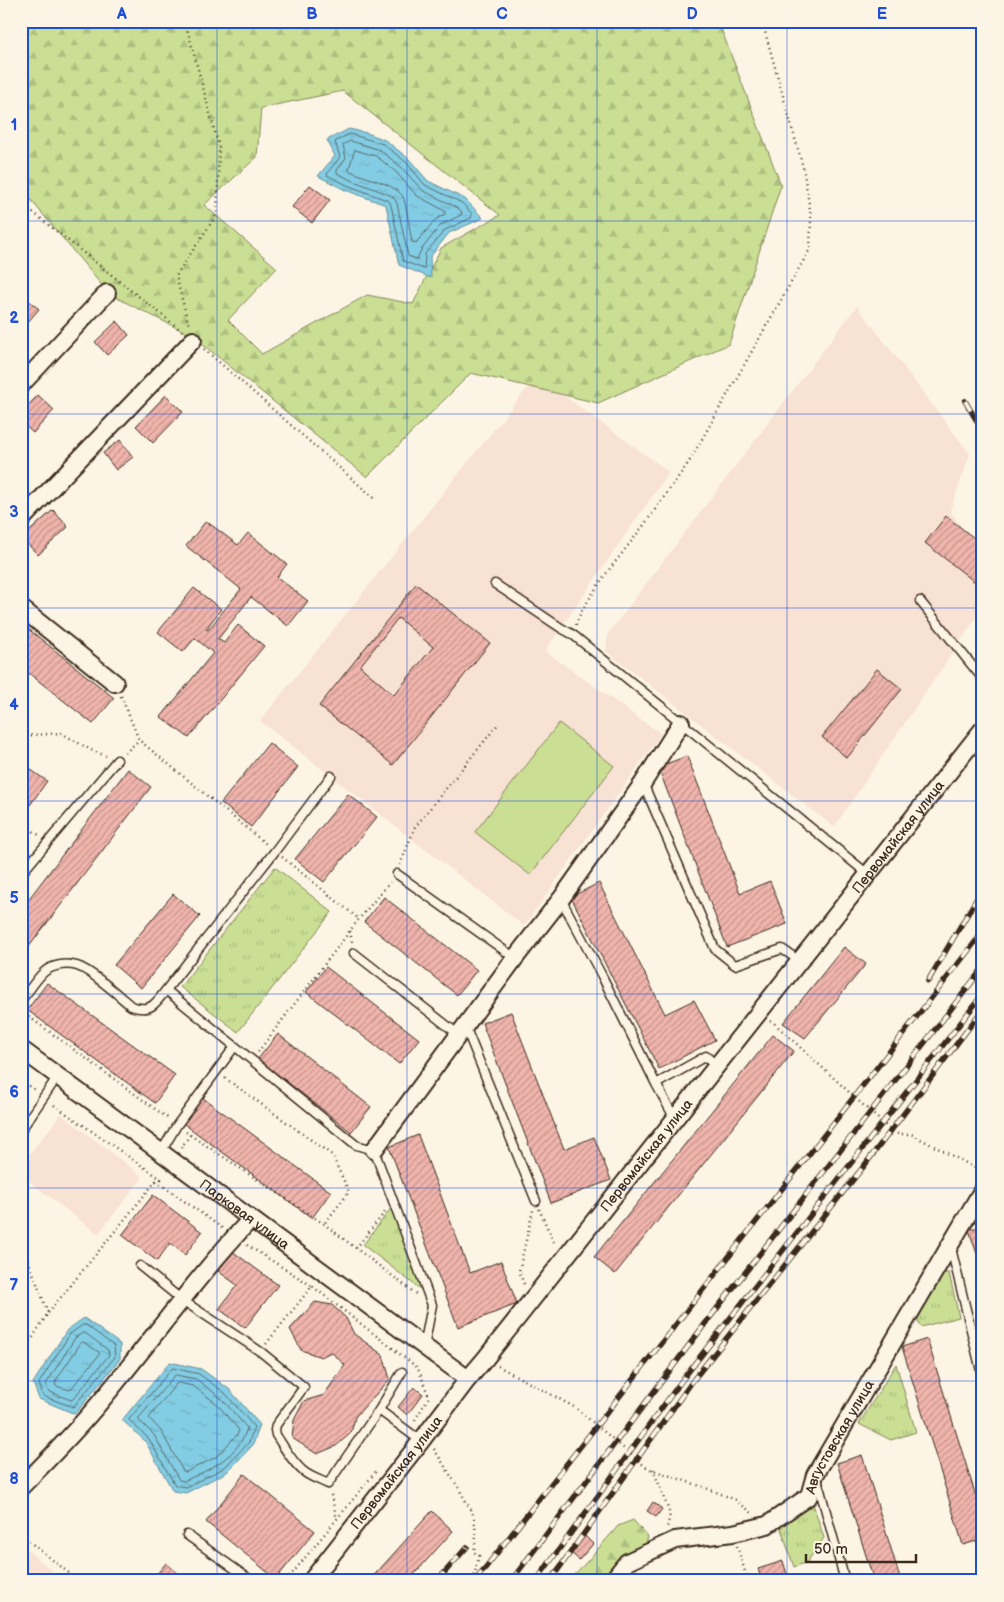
<svg xmlns="http://www.w3.org/2000/svg" width="1004" height="1602" viewBox="0 0 1004 1602" font-family="'Balsamiq Sans',sans-serif">
	<style>
		.built { fill: #f8e2d4 }
		.grass { fill: url(#grass-tufts); stroke: #828459 }
		.forest { fill: url(#forest-firs); stroke: #828459; fill-rule: evenodd }
		.garden { fill: #cadf94; stroke: #828459 }
		.water { fill: url(#water-ripples); stroke: #668c95 }
		.lines { fill: none; stroke-linecap: round; stroke-linejoin: round }
		.shore { stroke: #586b6d; stroke-width: 1 }
		.building { fill: url(#building-hatch); stroke: #3b2a1e; fill-rule: evenodd }
		.lane-casing { stroke: #3b2a1e; stroke-width: 11 }
		.street-casing { stroke: #3b2a1e; stroke-width: 20 }
		.path { stroke: #3b2a1e; stroke-width: 2.5; stroke-dasharray: 1 4; stroke-linecap: butt }
		.lane { stroke: #fcf5e5; stroke-width: 8 }
		.street { stroke: #fcf5e5; stroke-width: 16 }
		.rail-casing { stroke: #3b2a1e; stroke-width: 5.5 }
		.rail { stroke: #fcf5e5; stroke-width: 4; stroke-dasharray: 11; stroke-linecap: butt }
		.grid { fill: none; stroke: #1d4ed8; stroke-width: 1; stroke-opacity: 0.55 }
		.labels { text-anchor: middle; dominant-baseline: central; stroke-width: 4.5; stroke-linejoin: round; paint-order: stroke }
		.street-label { font-size: 14px; fill: #3b2a1e; stroke: #fcf5e5 }
		.neatline { fill: none; stroke: #1d4ed8; stroke-width: 2 }
		.grid-label { font-size: 16px; text-anchor: middle; font-weight: bold; fill: #1d4ed8 }
	</style>
	<defs>
		<pattern id="grass-tufts" width="24" height="20" patternUnits="userSpaceOnUse" patternTransform="scale(1.25)"><rect width="24" height="20" fill="#cadf94"/><path d="M3 7l-1-3M5 7V3M7 7l1-3M15 17l-1-3M17 17v-4M19 17l1-3" fill="none" stroke="#aec07f"/></pattern>
		<pattern id="forest-firs" width="22" height="20" patternUnits="userSpaceOnUse" patternTransform="scale(1.25)"><rect width="22" height="20" fill="#cadf94"/><path d="M5 1l3.5 6h-7zM16 11l3.5 6h-7z" fill="#aec07f"/></pattern>
		<pattern id="water-ripples" width="26" height="14" patternUnits="userSpaceOnUse" patternTransform="scale(1.25)"><rect width="26" height="14" fill="#83cde4"/><path d="M2 4q2-2 4 0t4 0M15 11q2-2 4 0t4 0" fill="none" stroke="#72b0c3"/></pattern>
		<pattern id="building-hatch" width="6" height="6" patternUnits="userSpaceOnUse" patternTransform="scale(1.25)"><rect width="6" height="6" fill="#f0b5ad"/><path d="M-1 1l2-2M0 6l6-6M5 7l2-2" fill="none" stroke="#c4938c"/></pattern>
	</defs>
	<rect width="100%" height="100%" fill="#fcf5e5"/>
	<filter id="ink" filterUnits="userSpaceOnUse"><feTurbulence type="fractalNoise" baseFrequency=".02" numOctaves="2"/><feDisplacementMap in="SourceGraphic" scale="10" xChannelSelector="R" yChannelSelector="G"/><feConvolveMatrix kernelMatrix="1 2 1 2 8 2 1 2 1" color-interpolation-filters="sRGB"/></filter>
	<g filter="url(#ink)">
		<!-- built -->
		<path class="built" d="M 857,306 L 970,454 L 950,511 L 983,556 L 983,608 L 834,827 L 606,651 L 608,634 Z
			M 537,376 L 669,472 L 545,651 L 661,734 L 524,926 L 260,721 Z
			M 61,1114 L 143,1177 L 98,1234 L 21,1175 L 21,1165 Z
			M 21,1545 L 64,1581 L 21,1581 Z"/>
		<!-- grass -->
		<path class="grass" d="M 275,867 L 332,912 L 238,1032 L 180,987 Z
			M 392,1207 L 424,1292 L 363,1245 Z
			M 943,1273 L 949,1273 L 959,1317 L 921,1327 L 917,1319 Z
			M 896,1364 L 916,1432 L 891,1440 L 859,1424 Z
			M 813,1504 L 824,1538 L 807,1562 L 794,1567 L 780,1526 Z"/>
		<!-- forest -->
		<path class="forest" d="M 21,21 L 718,21 L 781,185 L 729,344 L 598,403 L 471,373 L 367,477 L 191,335 L 109,294 L 21,188 ZM 343,91 L 500,215 L 441,248 L 413,304 L 367,295 L 262,354 L 228,320 L 277,268 L 204,205 L 257,157 L 261,108 Z
			M 633,1520 L 648,1537 L 645,1547 L 625,1555 L 600,1581 L 567,1581 L 584,1565 L 618,1526 Z"/>
		<!-- garden -->
		<path class="garden" d="M 559,723 L 614,766 L 530,875 L 475,832 Z"/>
		<!-- water -->
		<path class="water" d="M 349,129 L 367,133 L 385,140 L 409,159 L 428,181 L 465,199 L 483,218 L 449,233 L 430,257 L 431,278 L 399,265 L 386,205 L 345,190 L 318,176 L 335,156 L 327,140 Z
			M 84,1318 L 120,1344 L 120,1359 L 75,1414 L 39,1399 L 33,1383 L 67,1330 Z
			M 170,1362 L 201,1369 L 229,1389 L 260,1425 L 253,1445 L 227,1472 L 186,1493 L 173,1491 L 145,1441 L 122,1420 Z"/>
		<g class="lines">
			<!-- shore -->
			<path class="shore" d="M 350,134 L 383,144 L 406,162 L 425,185 L 462,203 L 472,214 L 471,218 L 445,230 L 425,254 L 424,269 L 403,261 L 391,205 L 389,201 L 347,185 L 327,175 L 328,172 L 340,157 L 335,142 Z
				M 351,141 L 380,150 L 401,167 L 422,190 L 458,208 L 462,212 L 461,215 L 441,225 L 421,250 L 417,259 L 408,256 L 397,203 L 394,198 L 390,195 L 349,179 L 337,173 L 337,170 L 346,158 L 343,145 Z
				M 355,150 L 376,156 L 396,172 L 416,195 L 445,211 L 445,214 L 435,220 L 416,243 L 412,242 C 409,228 408,213 404,199 C 398,183 364,179 349,170 Z
				M 83,1325 L 86,1325 L 114,1346 L 115,1357 L 73,1407 L 43,1396 L 39,1383 L 70,1334 Z
				M 83,1333 L 85,1333 L 108,1350 L 109,1355 L 73,1399 L 71,1400 L 48,1391 L 46,1384 L 75,1338 Z
				M 83,1342 L 99,1352 L 99,1355 L 70,1390 L 56,1386 L 55,1382 L 80,1344 Z
				M 173,1368 L 199,1374 L 225,1393 L 254,1427 L 249,1442 L 224,1468 L 186,1487 L 175,1485 L 149,1439 L 129,1420 Z
				M 176,1375 L 196,1379 L 221,1398 L 247,1428 C 239,1456 209,1470 184,1481 L 179,1480 L 154,1435 L 138,1419 L 174,1376 Z
				M 179,1383 L 193,1386 L 216,1403 L 239,1430 L 237,1435 L 216,1457 L 186,1472 L 183,1471 L 161,1431 L 149,1418 L 176,1384 Z"/>
		</g>
		<!-- building -->
		<path class="building" d="M 310,185 L 330,200 L 312,223 L 292,207 Z
			M 22,295 L 39,309 L 21,330 L 21,297 Z
			M 117,321 L 129,335 L 107,355 L 95,342 Z
			M 38,395 L 54,410 L 33,433 L 21,422 L 21,413 Z
			M 166,395 L 183,412 L 153,443 L 136,426 Z
			M 120,440 L 133,457 L 116,470 L 103,453 Z
			M 53,510 L 68,527 L 38,555 L 22,538 Z
			M 946,516 L 983,545 L 983,583 L 980,586 L 925,543 Z
			M 206,521 L 238,545 L 248,533 L 287,564 L 277,577 L 308,601 L 288,626 L 251,597 L 218,639 L 224,643 L 238,625 L 264,646 L 189,738 L 161,717 L 213,653 L 195,638 L 183,652 L 158,632 L 194,588 L 221,609 L 206,629 L 208,630 L 241,589 L 186,546 Z
			M 416,584 L 490,643 L 393,765 L 319,706 ZM 398,618 L 433,647 L 394,695 L 360,666 Z
			M 21,623 L 114,698 L 93,724 L 21,667 Z
			M 877,669 L 902,689 L 847,758 L 822,737 Z
			M 269,743 L 298,767 L 251,827 L 221,803 Z
			M 687,756 L 740,893 L 770,881 L 787,924 L 727,947 L 658,767 Z
			M 21,763 L 47,781 L 30,805 L 21,799 Z
			M 128,769 L 151,787 L 21,957 L 21,909 Z
			M 348,794 L 377,817 L 324,882 L 295,859 Z
			M 599,883 L 665,1014 L 694,1000 L 715,1040 L 659,1069 L 571,897 Z
			M 173,894 L 200,916 L 141,988 L 114,965 Z
			M 384,897 L 477,970 L 457,995 L 364,922 Z
			M 844,947 L 866,964 L 805,1038 L 783,1023 Z
			M 326,967 L 419,1039 L 399,1064 L 306,992 Z
			M 47,983 L 175,1075 L 155,1103 L 27,1010 Z
			M 511,1012 L 564,1149 L 594,1137 L 611,1180 L 551,1203 L 482,1023 Z
			M 278,1034 L 371,1107 L 351,1132 L 258,1059 Z
			M 773,1035 L 794,1051 L 615,1274 L 594,1257 Z
			M 199,1095 L 331,1192 L 312,1218 L 180,1121 Z
			M 418,1135 L 470,1273 L 501,1261 L 517,1304 L 458,1327 L 389,1147 Z
			M 153,1195 L 202,1232 L 185,1255 L 170,1243 L 157,1261 L 122,1235 Z
			M 983,1225 L 983,1272 L 969,1230 Z
			M 232,1251 L 278,1285 L 245,1328 L 219,1309 L 237,1285 L 218,1271 Z
			M 315,1302 L 332,1305 L 346,1318 L 354,1334 L 383,1355 L 390,1379 L 355,1417 L 351,1433 L 336,1446 L 317,1454 L 292,1438 L 294,1420 L 304,1401 L 324,1395 L 345,1365 L 331,1352 L 321,1357 L 301,1350 L 290,1329 Z
			M 927,1339 L 983,1519 L 983,1539 L 963,1545 L 902,1347 Z
			M 414,1387 L 423,1394 L 407,1415 L 398,1407 Z
			M 862,1455 L 901,1581 L 874,1581 L 837,1463 Z
			M 244,1474 L 315,1531 L 276,1579 L 206,1522 Z
			M 653,1502 L 662,1509 L 656,1517 L 647,1511 Z
			M 432,1511 L 453,1531 L 408,1581 L 369,1581 Z
			M 584,1535 L 593,1544 L 579,1560 L 569,1551 Z
			M 783,1561 L 789,1581 L 762,1581 L 758,1569 Z
			M 166,1563 L 184,1578 L 181,1581 L 151,1581 Z"/>
		<g class="lines">
			<!-- lane casing -->
			<g class="lane-casing">
				<path id="lane" d="M 495,584 L 561,628 L 572,634 L 869,875
					M 920,601 L 983,679
					M 331,776 L 275,851 L 166,990 L 356,1145 L 374,1150 L 432,1305 L 424,1347
					M 643,783 L 715,949 L 735,965 L 782,949 L 800,961
					M 21,874 L 117,760
					M 397,874 L 515,958
					M 561,899 L 602,976 L 656,1084 L 675,1119
					M 354,953 L 459,1035
					M 21,1000 C 29,992 35,980 44,972 C 52,965 66,963 77,966 C 91,970 119,996 131,1006 C 151,1013 155,1004 166,990
					M 465,1026 L 536,1201
					M 656,1084 L 706,1056 L 717,1066
					M 21,1130 L 58,1076
					M 161,1152 L 177,1125 L 235,1046
					M 951,1248 L 983,1379
					M 140,1266 L 182,1300 L 261,1352 L 304,1387 L 276,1425 L 275,1430 L 276,1435 C 284,1447 292,1462 303,1471 C 310,1477 320,1480 328,1484 L 379,1410 L 402,1372
					M 379,1410 L 421,1441
					M 817,1479 L 845,1581
					M 187,1535 L 252,1581
					M 981,1581 L 983,1578"/>
			</g>
			<!-- street casing -->
			<g class="street-casing">
				<g id="street">
					<path d="M 21,385 L 107,293"/>
					<path d="M 21,520 L 193,340"/>
					<path d="M 21,608 L 115,683"/>
					<path id="s1" d="M 21,1049 L 468,1379"/>
					<path d="M 374,1150 L 515,958 L 561,899 L 643,783 L 681,723"/>
					<path d="M 21,1487 C 50,1458 80,1427 106,1395 C 155,1336 199,1274 251,1219"/>
					<path id="s2" d="M 311,1581 L 421,1441 L 468,1379 L 485,1359 L 983,729"/>
					<path id="s3" d="M 612,1581 L 627,1562 L 675,1540 L 733,1533 L 767,1525 L 809,1496 L 815,1475 L 983,1189"/>
				</g>
			</g>
			<!-- path -->
			<path class="path" d="M 185,21 L 219,147 L 217,214 L 176,276 L 189,326
				M 21,203 L 182,331
				M 204,349 L 374,498
				M 576,625 L 581,612 L 602,579 L 644,525 L 689,462 L 810,249 L 811,216 L 803,167 L 762,21
				M 121,696 L 139,740 L 266,844
				M 21,736 L 61,733 L 91,750 L 106,756
				M 125,753 L 139,740
				M 21,823 L 39,835
				M 282,857 L 359,919
				M 400,865 L 415,827 L 499,723
				M 350,931 L 352,942
				M 21,1011 L 169,1119
				M 770,1021 L 775,1024 L 888,1128 L 898,1134 L 911,1134 L 983,1172
				M 258,1052 L 359,919 L 390,882
				M 225,1078 L 332,1155 L 349,1192 L 324,1224
				M 21,1080 L 35,1090
				M 186,1132 L 324,1224 L 416,1294
				M 181,1148 L 190,1135
				M 156,1181 L 222,1228
				M 539,1209 L 555,1245
				M 21,1241 L 48,1313 L 33,1337 L 21,1351
				M 247,1245 L 312,1286
				M 356,1248 L 385,1212
				M 524,1284 L 519,1271 L 533,1210
				M 48,1313 L 156,1181 L 161,1179 L 51,1103
				M 266,1344 L 312,1286 L 418,1368 L 429,1397 L 413,1423
				M 498,1366 L 576,1408 L 647,1468 L 706,1488 L 736,1500 L 752,1513
				M 434,1449 L 458,1487 L 474,1516 L 476,1536 L 474,1552 L 479,1556 L 473,1581
				M 653,1469 L 670,1514 L 667,1528
				M 331,1495 L 337,1519
				M 21,1535 L 79,1581
				M 737,1546 L 748,1581
				M 286,1581 L 378,1469
				M 635,1581 L 642,1572"/>
			<!-- lane -->
			<use href="#lane" class="lane"/>
			<!-- street -->
			<use href="#street" class="street"/>
			<!-- rail casing -->
			<g class="rail-casing">
				<path id="rail" d="M 983,272 L 983,274
					M 965,401 L 983,431
					M 928,981 L 983,888
					M 437,1581 L 467,1547
					M 475,1581 L 983,932
					M 511,1581 L 708,1320 L 983,968
					M 536,1581 L 685,1376 L 983,994
					M 550,1581 L 694,1379 L 864,1166 L 983,1009"/>
			</g>
			<!-- rail -->
			<use href="#rail" class="rail"/>
		</g>
	</g>
	<!-- grid -->
	<path class="grid" d="M 217,21 L 217,1581M 407,21 L 407,1581M 597,21 L 597,1581M 787,21 L 787,1581M 21,221 L 983,221M 21,414 L 983,414M 21,608 L 983,608M 21,801 L 983,801M 21,994 L 983,994M 21,1188 L 983,1188M 21,1381 L 983,1381"/>
	<g class="labels">
		<!-- street labels -->
		<g class="street-label">
			<text stroke="none"><textPath href="#s2" startOffset="948">Первомайская улица</textPath></text>
			<text stroke="none"><textPath href="#s2" startOffset="542">Первомайская улица</textPath></text>
			<text stroke="none"><textPath href="#s1" startOffset="278">Парковая улица</textPath></text>
			<text stroke="none"><textPath href="#s3" startOffset="288">Августовская улица</textPath></text>
			<text stroke="none"><textPath href="#s2" startOffset="138">Первомайская улица</textPath></text>
		</g>
	</g>
	<!-- margin -->
	<rect width="1004" height="1602" fill="none" stroke="#fcf5e5" stroke-width="55"/>
	<!-- scale -->
	<path d="M806 1554v8h110v-8" fill="none" stroke="#3b2a1e" stroke-width="2.5"/>
	<text x="814" y="1554" font-size="15" fill="#3b2a1e" stroke="#fcf5e5" stroke-width="4" paint-order="stroke">50 m</text>
	<rect x="28" y="28" width="948" height="1546" class="neatline"/>
	<g class="grid-label">
		<text x="122" y="19">A</text>
		<text x="312" y="19">B</text>
		<text x="502" y="19">C</text>
		<text x="692" y="19">D</text>
		<text x="882" y="19">E</text>
		<text x="14" y="130">1</text>
		<text x="14" y="323">2</text>
		<text x="14" y="517">3</text>
		<text x="14" y="710">4</text>
		<text x="14" y="903">5</text>
		<text x="14" y="1097">6</text>
		<text x="14" y="1290">7</text>
		<text x="14" y="1484">8</text>
	</g>
</svg>
